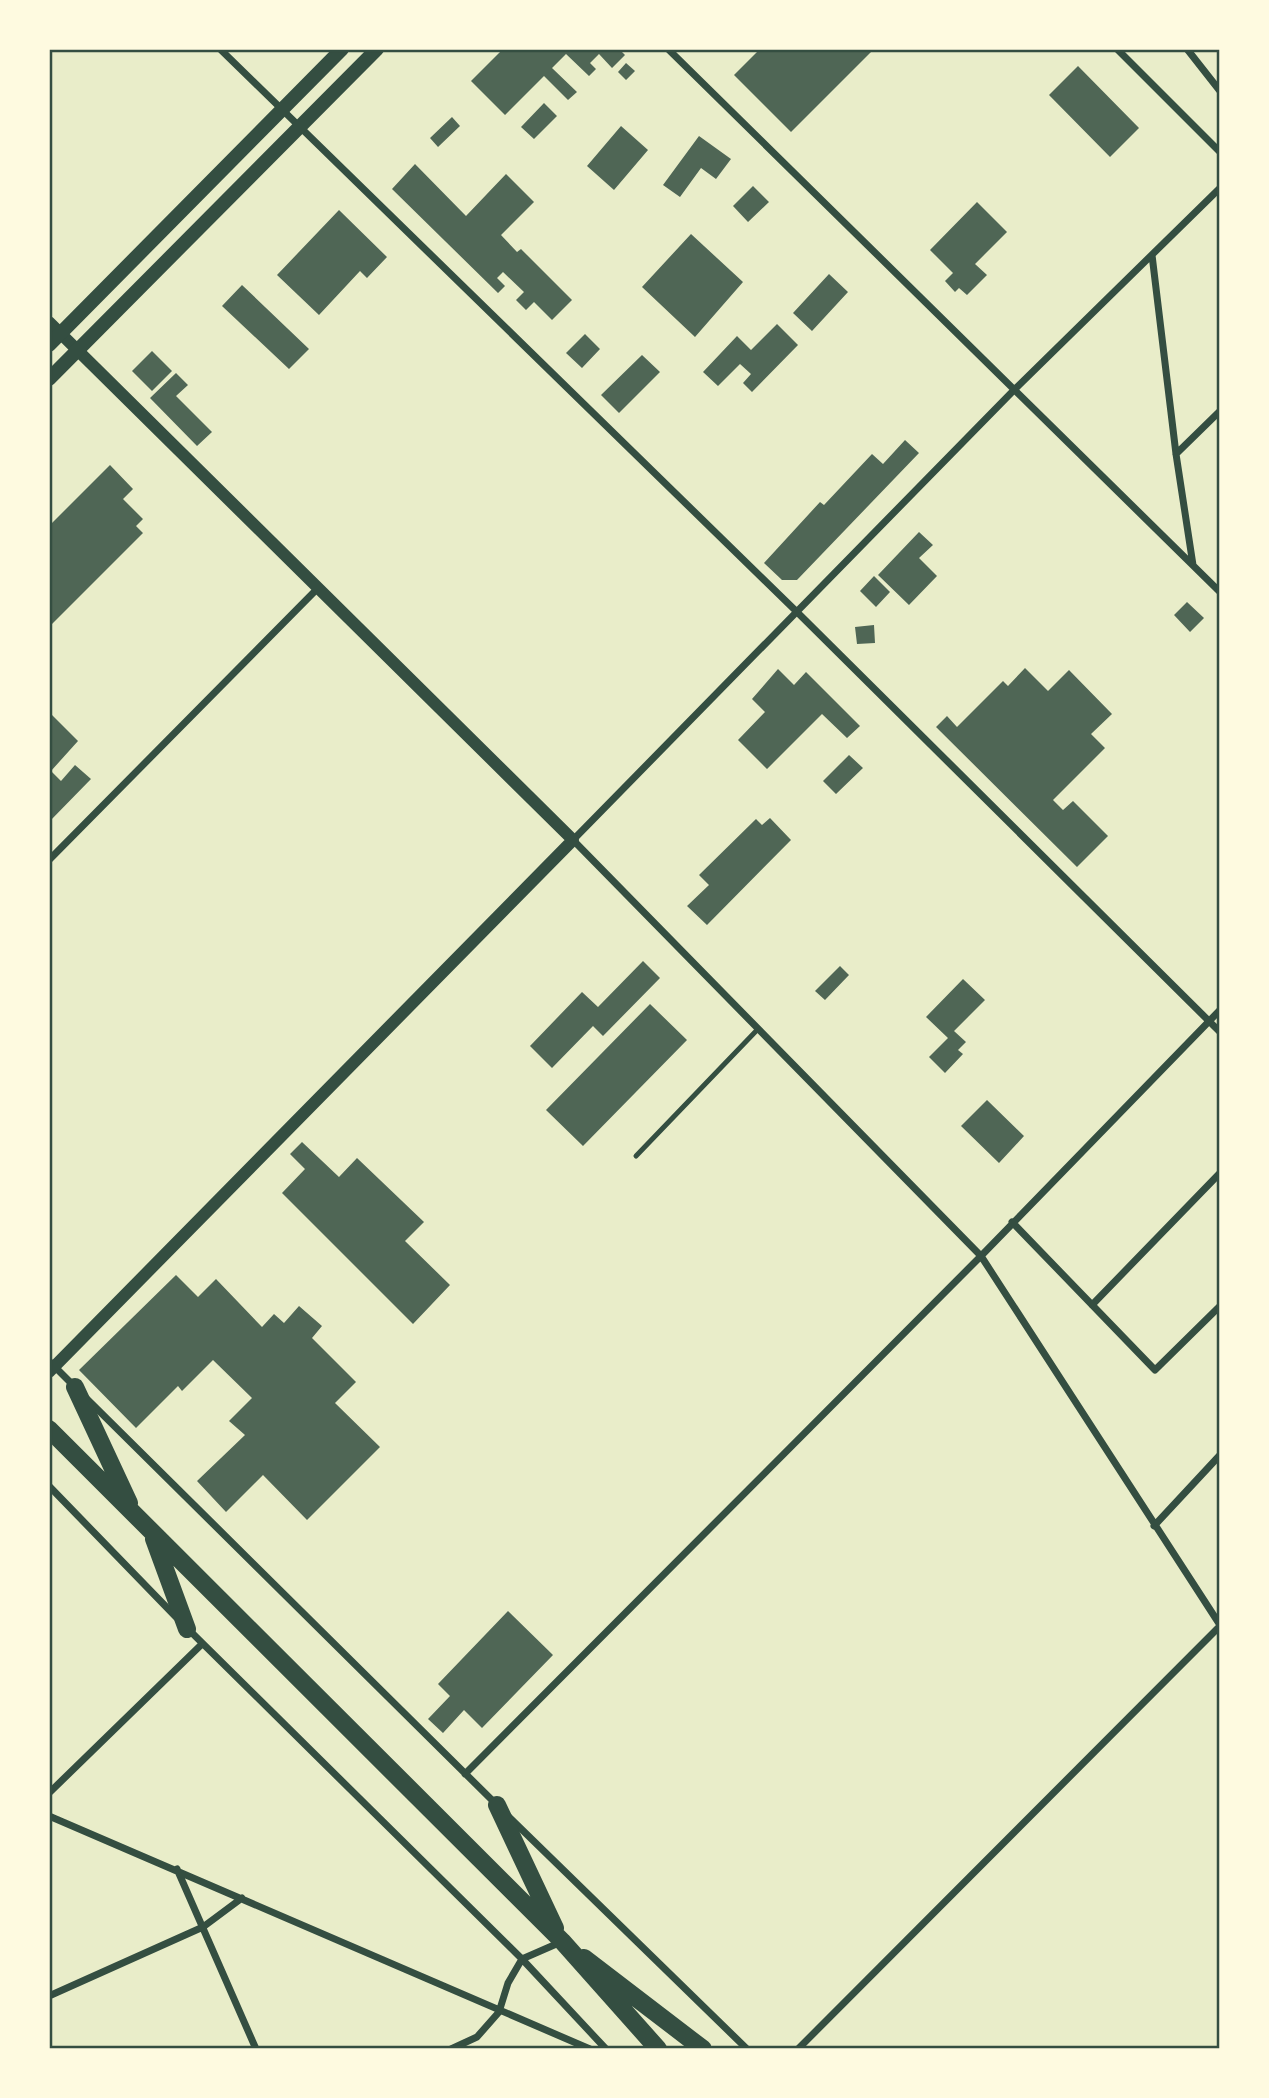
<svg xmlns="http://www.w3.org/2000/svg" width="1269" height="2098" viewBox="0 0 1269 2098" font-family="'Golos Text',sans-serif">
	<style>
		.building { fill: #4f6655 }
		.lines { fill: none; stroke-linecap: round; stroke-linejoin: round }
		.service { stroke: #344e41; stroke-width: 5 }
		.minor { stroke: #344e41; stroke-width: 7 }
		.tertiary { stroke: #344e41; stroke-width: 12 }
		.secondary { stroke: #344e41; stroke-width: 14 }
		.trunk { stroke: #344e41; stroke-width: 18 }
		.neatline { fill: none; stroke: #344e41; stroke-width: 2.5 }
	</style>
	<rect width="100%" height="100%" fill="#e9edc9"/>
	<!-- building -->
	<path class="building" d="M 503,49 L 624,49 L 621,51 L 625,55 L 612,68 L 599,54 L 590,63 L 596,69 L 589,76 L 566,54 L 552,68 L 577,92 L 568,100 L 544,76 L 505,115 L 471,81 Z
		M 760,49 L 874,49 L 791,132 L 734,75 Z
		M 626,63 L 635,71 L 626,80 L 618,72 Z
		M 1078,66 L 1139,128 L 1110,157 L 1049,95 Z
		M 544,103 L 557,116 L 534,139 L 521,127 Z
		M 452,117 L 460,126 L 438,147 L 430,138 Z
		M 621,126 L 648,150 L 614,190 L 587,166 Z
		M 699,136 L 731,159 L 716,179 L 701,168 L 680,197 L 663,185 Z
		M 415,164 L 466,216 L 506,174 L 534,202 L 501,235 L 517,252 L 521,249 L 572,300 L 552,320 L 534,302 L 526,310 L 516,300 L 524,292 L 503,272 L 497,278 L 505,286 L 498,293 L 392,189 Z
		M 753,186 L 769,202 L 748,222 L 733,206 Z
		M 977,202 L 1007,232 L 975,264 L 987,275 L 967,295 L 959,288 L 955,292 L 945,281 L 953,273 L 930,250 Z
		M 339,210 L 387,257 L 367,278 L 360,271 L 319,315 L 277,275 Z
		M 691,234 L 743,282 L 695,337 L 642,287 Z
		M 829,274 L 848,292 L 812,331 L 793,313 Z
		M 242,285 L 309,349 L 289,369 L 222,306 Z
		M 777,324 L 798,345 L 752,392 L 743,383 L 751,374 L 740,364 L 718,386 L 703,372 L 737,336 L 751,350 Z
		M 585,334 L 600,349 L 582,368 L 566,353 Z
		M 152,351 L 172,371 L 152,391 L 132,371 Z
		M 642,355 L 660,372 L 619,413 L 601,395 Z
		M 176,373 L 188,385 L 176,396 L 212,432 L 197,446 L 150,398 Z
		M 905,440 L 919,453 L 797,580 L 782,580 L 764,563 L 820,502 L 824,505 L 872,454 L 883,464 Z
		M 110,465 L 133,489 L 123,499 L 143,519 L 136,526 L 143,533 L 49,627 L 49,526 Z
		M 919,532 L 933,545 L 919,558 L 937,576 L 909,605 L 878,575 Z
		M 874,576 L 890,592 L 876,607 L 860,591 Z
		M 1187,602 L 1204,618 L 1190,632 L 1174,615 Z
		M 874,625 L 875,643 L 857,644 L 855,627 Z
		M 1025,668 L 1048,691 L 1069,670 L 1112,714 L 1091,734 L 1105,748 L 1053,800 L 1063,810 L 1073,801 L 1108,836 L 1077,867 L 936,727 L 947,716 L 957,727 L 1003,681 L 1008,686 Z
		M 778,669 L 794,685 L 806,672 L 860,726 L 847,738 L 822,714 L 767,769 L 738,740 L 765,712 L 752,699 Z
		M 49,712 L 78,741 L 51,771 L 61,781 L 75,765 L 91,779 L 49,822 Z
		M 849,755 L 863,768 L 836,794 L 823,781 Z
		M 770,818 L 791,840 L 707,925 L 687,906 L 709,885 L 699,875 L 756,819 L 762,825 Z
		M 643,961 L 660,978 L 603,1036 L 593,1026 L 552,1068 L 530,1046 L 582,992 L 598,1007 Z
		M 840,966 L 849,975 L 825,1000 L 815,991 Z
		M 963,979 L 985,1000 L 954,1031 L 966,1042 L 958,1050 L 963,1054 L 945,1073 L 929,1057 L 948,1038 L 926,1017 Z
		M 650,1004 L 687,1040 L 583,1146 L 546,1110 Z
		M 987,1100 L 1024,1136 L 999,1163 L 961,1126 Z
		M 302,1142 L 339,1177 L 357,1158 L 424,1222 L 405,1241 L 450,1285 L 413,1324 L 282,1193 L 305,1169 L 290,1154 Z
		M 176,1275 L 198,1297 L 216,1279 L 262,1327 L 274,1314 L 284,1323 L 299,1306 L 322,1326 L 312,1338 L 356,1382 L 335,1403 L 380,1447 L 307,1520 L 263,1475 L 226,1512 L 197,1481 L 245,1435 L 229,1421 L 252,1398 L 213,1360 L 182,1391 L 178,1386 L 136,1428 L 79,1370 Z
		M 508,1611 L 553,1655 L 482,1728 L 464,1710 L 443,1733 L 428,1719 L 450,1696 L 438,1684 Z"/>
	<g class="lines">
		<!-- service -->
		<path class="service" d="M 636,1156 L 758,1029"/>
		<!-- minor -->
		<path class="minor" d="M 220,49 L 797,612 L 1220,1032
			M 668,49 L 1220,592
			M 1117,49 L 1220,152
			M 1187,49 L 1220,91
			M 1220,188 L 1014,390 L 573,840 L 981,1256 L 1220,1625
			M 1152,255 L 1176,454 L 1193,565
			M 1176,454 L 1220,411
			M 49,860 L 318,588
			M 1012,1222 L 1155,1370 L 1220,1306
			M 1092,1305 L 1220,1173
			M 49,1361 L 76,1388
			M 87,1399 L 496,1804
			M 49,1486 L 176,1617
			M 1154,1526 L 1220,1455
			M 187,1628 L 522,1959 L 606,2049
			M 465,1774 L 981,1256 L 1220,1010
			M 49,1793 L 202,1644
			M 49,1816 L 590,2049
			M 509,1817 L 747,2049
			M 177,1869 L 256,2049
			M 49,1996 L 203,1927 L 242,1898
			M 451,2049 L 477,2037 L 499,2012 L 508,1983 L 522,1959 L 561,1942
			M 798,2049 L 1220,1626"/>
		<!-- tertiary -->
		<path class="tertiary" d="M 49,322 L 573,840 L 49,1372"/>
		<!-- secondary -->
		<path class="secondary" d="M 49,345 L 342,49
			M 49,379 L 377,49"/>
		<!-- trunk -->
		<path class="trunk" d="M 75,1387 L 129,1503
			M 49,1429 L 562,1941 L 658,2049
			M 154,1539 L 187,1629
			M 497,1805 L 555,1928
			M 584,1958 L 703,2049"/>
	</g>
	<!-- border -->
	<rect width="1269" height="2098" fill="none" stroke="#fefae0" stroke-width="102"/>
	<rect x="51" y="51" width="1167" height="1996" class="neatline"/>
</svg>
